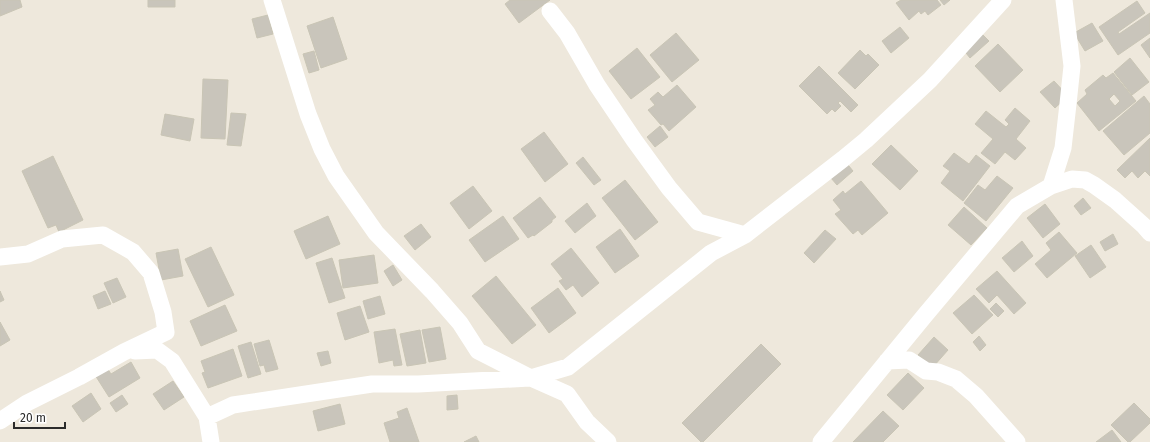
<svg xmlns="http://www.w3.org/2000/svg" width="1150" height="442" viewBox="0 0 1150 442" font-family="'Fira Sans',sans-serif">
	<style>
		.building { fill: #c9c5bb; stroke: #c9c5b5; fill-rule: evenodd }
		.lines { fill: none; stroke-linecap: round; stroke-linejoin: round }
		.street { stroke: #fff; stroke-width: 17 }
	</style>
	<rect width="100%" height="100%" fill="#eee8dc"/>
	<!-- building -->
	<path class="building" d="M 0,0 L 20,0 L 22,7 L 0,16 Z
		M 148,0 L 175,0 L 175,7 L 148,7 Z
		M 510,0 L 550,0 L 519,23 L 505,4 Z
		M 901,0 L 937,0 L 941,5 L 928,15 L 925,11 L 921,14 L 919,11 L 909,20 L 896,3 Z
		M 940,0 L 950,0 L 944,5 Z
		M 1137,1 L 1145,13 L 1118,32 L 1119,34 L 1150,13 L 1150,33 L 1118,55 L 1099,27 Z
		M 268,15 L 273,34 L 257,38 L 252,19 Z
		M 333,17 L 347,59 L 321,68 L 307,26 Z
		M 1092,23 L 1103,41 L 1085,51 L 1074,33 Z
		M 900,27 L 909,38 L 891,53 L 882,41 Z
		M 980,32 L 989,41 L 970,58 L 962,48 Z
		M 676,33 L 699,60 L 672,82 L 650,55 Z
		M 1150,38 L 1150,58 L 1141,45 Z
		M 998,44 L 1023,70 L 1000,92 L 975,66 Z
		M 637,48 L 660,77 L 631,99 L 609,71 Z
		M 860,50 L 866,56 L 868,54 L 879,65 L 855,89 L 838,73 Z
		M 314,51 L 319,70 L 309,73 L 303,54 Z
		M 1130,58 L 1149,82 L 1132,95 L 1114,72 Z
		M 819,66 L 858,105 L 851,112 L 840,101 L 838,103 L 841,106 L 835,112 L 832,109 L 827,114 L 799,86 Z
		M 1113,73 L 1136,101 L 1099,131 L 1077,103 L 1087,94 L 1085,90 L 1103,75 L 1106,78 ZM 1114,94 L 1120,101 L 1115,106 L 1109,99 Z
		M 203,79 L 228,80 L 225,139 L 201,138 Z
		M 1054,81 L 1068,96 L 1055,108 L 1040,92 Z
		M 677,85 L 696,107 L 669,131 L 663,124 L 661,125 L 648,110 L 655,105 L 650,99 L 658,92 L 663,97 Z
		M 1144,96 L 1150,104 L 1150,133 L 1124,155 L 1103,131 Z
		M 1015,108 L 1030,121 L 1016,139 L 1026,148 L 1015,160 L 1005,152 L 995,164 L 981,153 L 993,139 L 975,124 L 986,111 L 1006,127 L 1009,124 L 1005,120 Z
		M 231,113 L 246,114 L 241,146 L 227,145 Z
		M 165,114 L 194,119 L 190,141 L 161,135 Z
		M 660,126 L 668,137 L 655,147 L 647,137 Z
		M 544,132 L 568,164 L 545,182 L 521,149 Z
		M 1150,138 L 1150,176 L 1145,171 L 1138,178 L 1132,171 L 1125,178 L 1117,170 Z
		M 891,145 L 918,171 L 900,190 L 872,164 Z
		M 954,153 L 969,164 L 976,155 L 990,166 L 963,201 L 941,183 L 950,171 L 943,166 Z
		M 53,156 L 83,220 L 59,232 L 56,225 L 48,228 L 22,171 Z
		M 583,157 L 601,180 L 594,185 L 576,163 Z
		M 844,160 L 853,171 L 837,185 L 831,178 Z
		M 997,176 L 1013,188 L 986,221 L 964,203 L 978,185 L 985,190 Z
		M 625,180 L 658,222 L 635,240 L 602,198 Z
		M 861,181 L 888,213 L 862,235 L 858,230 L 853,234 L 835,214 L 841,210 L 833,200 L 843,191 L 845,194 Z
		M 473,186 L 492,211 L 469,229 L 450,203 Z
		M 540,197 L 556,217 L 552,220 L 552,222 L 534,236 L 533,235 L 528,238 L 513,218 Z
		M 1083,198 L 1091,208 L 1081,215 L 1074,206 Z
		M 587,203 L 596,216 L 575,233 L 565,221 Z
		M 1045,204 L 1060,224 L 1043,238 L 1027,218 Z
		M 964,207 L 987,228 L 971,245 L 948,225 Z
		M 328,216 L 340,244 L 306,259 L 294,231 Z
		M 503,216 L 519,239 L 485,262 L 469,240 Z
		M 421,224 L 431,237 L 415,250 L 404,236 Z
		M 620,229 L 639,256 L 615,273 L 596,247 Z
		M 825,230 L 836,239 L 814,263 L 804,253 Z
		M 1059,232 L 1077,253 L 1047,278 L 1035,264 L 1051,250 L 1046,243 Z
		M 1113,234 L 1118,244 L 1105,251 L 1100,242 Z
		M 1022,241 L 1033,256 L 1014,272 L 1002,258 Z
		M 1091,245 L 1106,267 L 1090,278 L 1075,256 Z
		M 211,247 L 234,295 L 208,307 L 185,259 Z
		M 571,248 L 599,283 L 582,297 L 573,285 L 566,290 L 559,281 L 563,279 L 551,264 Z
		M 178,249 L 183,276 L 161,280 L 156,253 Z
		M 374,255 L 378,283 L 343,288 L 339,260 Z
		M 332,258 L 345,298 L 329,303 L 316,263 Z
		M 393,265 L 402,280 L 393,286 L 384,271 Z
		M 997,271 L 1026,303 L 1014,314 L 997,295 L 989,303 L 976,289 Z
		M 496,276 L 536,325 L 512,344 L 472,296 Z
		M 117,278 L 126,297 L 113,303 L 104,283 Z
		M 558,288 L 576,313 L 549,333 L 531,308 Z
		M 0,291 L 4,300 L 0,302 Z
		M 105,291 L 111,304 L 98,309 L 93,296 Z
		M 974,295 L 993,315 L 972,334 L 953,313 Z
		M 380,296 L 385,314 L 368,319 L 363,301 Z
		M 996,303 L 1004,311 L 998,317 L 990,309 Z
		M 225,305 L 237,331 L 201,346 L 190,321 Z
		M 360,306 L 369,332 L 345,340 L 337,313 Z
		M 0,322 L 10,340 L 0,346 Z
		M 440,327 L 446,359 L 429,362 L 422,330 Z
		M 395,329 L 402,365 L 394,366 L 393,360 L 379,363 L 374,332 Z
		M 420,330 L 426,363 L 407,366 L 400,334 Z
		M 979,336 L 986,345 L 980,351 L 973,342 Z
		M 934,337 L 948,350 L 933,367 L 918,355 Z
		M 269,340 L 278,369 L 266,372 L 264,365 L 260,366 L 254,344 Z
		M 251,342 L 261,374 L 248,378 L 238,346 Z
		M 761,344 L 781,364 L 703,442 L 701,442 L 682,423 Z
		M 233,349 L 242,376 L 208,388 L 202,373 L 205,372 L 201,361 Z
		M 328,351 L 331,363 L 321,366 L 317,353 Z
		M 131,362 L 140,378 L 109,397 L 95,375 L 107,368 L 111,374 Z
		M 908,373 L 924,388 L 903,410 L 887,395 Z
		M 173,381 L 184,397 L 164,410 L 153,394 Z
		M 91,393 L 101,409 L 83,422 L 72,406 Z
		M 122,395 L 128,404 L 116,412 L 110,403 Z
		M 457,395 L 458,409 L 447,410 L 447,396 Z
		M 1134,403 L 1150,419 L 1150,423 L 1130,442 L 1128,442 L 1111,425 Z
		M 340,404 L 345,424 L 318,431 L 313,411 Z
		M 407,408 L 419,442 L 390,442 L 384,423 L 399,418 L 397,412 Z
		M 883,411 L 899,426 L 883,442 L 853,442 Z
		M 1112,430 L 1121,442 L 1096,442 Z
		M 476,436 L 479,442 L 464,442 Z"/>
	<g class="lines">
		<!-- street -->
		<path class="street" d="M 272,0 L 308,114 L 322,149 L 336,176 L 376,233 L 432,291 L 460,323 L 478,351 L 531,378
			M 550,11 L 567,33 L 597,85 L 634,140 L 669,188 L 698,222 L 745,235
			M 1051,186 L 1063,148 L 1068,104 L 1072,66 L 1064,0
			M 0,257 L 28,254 L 62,239 L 103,235 L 133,252 L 151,273 L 163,312 L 166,332 L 124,352 L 79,377 L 27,403 L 0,421
			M 135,351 L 157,350 L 172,361 L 207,417 L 211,442
			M 887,361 L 909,360 L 926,371 L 938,372 L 956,379 L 976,396 L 1017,442
			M 207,417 L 233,405 L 372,384 L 418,384 L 530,378
			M 608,442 L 587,422 L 567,394 L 531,378 L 568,367 L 711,253 L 745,235 L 843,159 L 866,140 L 930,80 L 1003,0
			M 821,442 L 926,314 L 1017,206 L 1051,186 L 1072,179 L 1085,180 L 1094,185 L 1115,200 L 1144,226 L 1150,233"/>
	</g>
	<!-- scale -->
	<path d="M14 422v6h51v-6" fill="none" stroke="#2b2b2b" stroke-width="2"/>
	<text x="20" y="422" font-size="12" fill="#2b2b2b" stroke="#ffffff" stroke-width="3" paint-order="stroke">20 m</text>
</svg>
